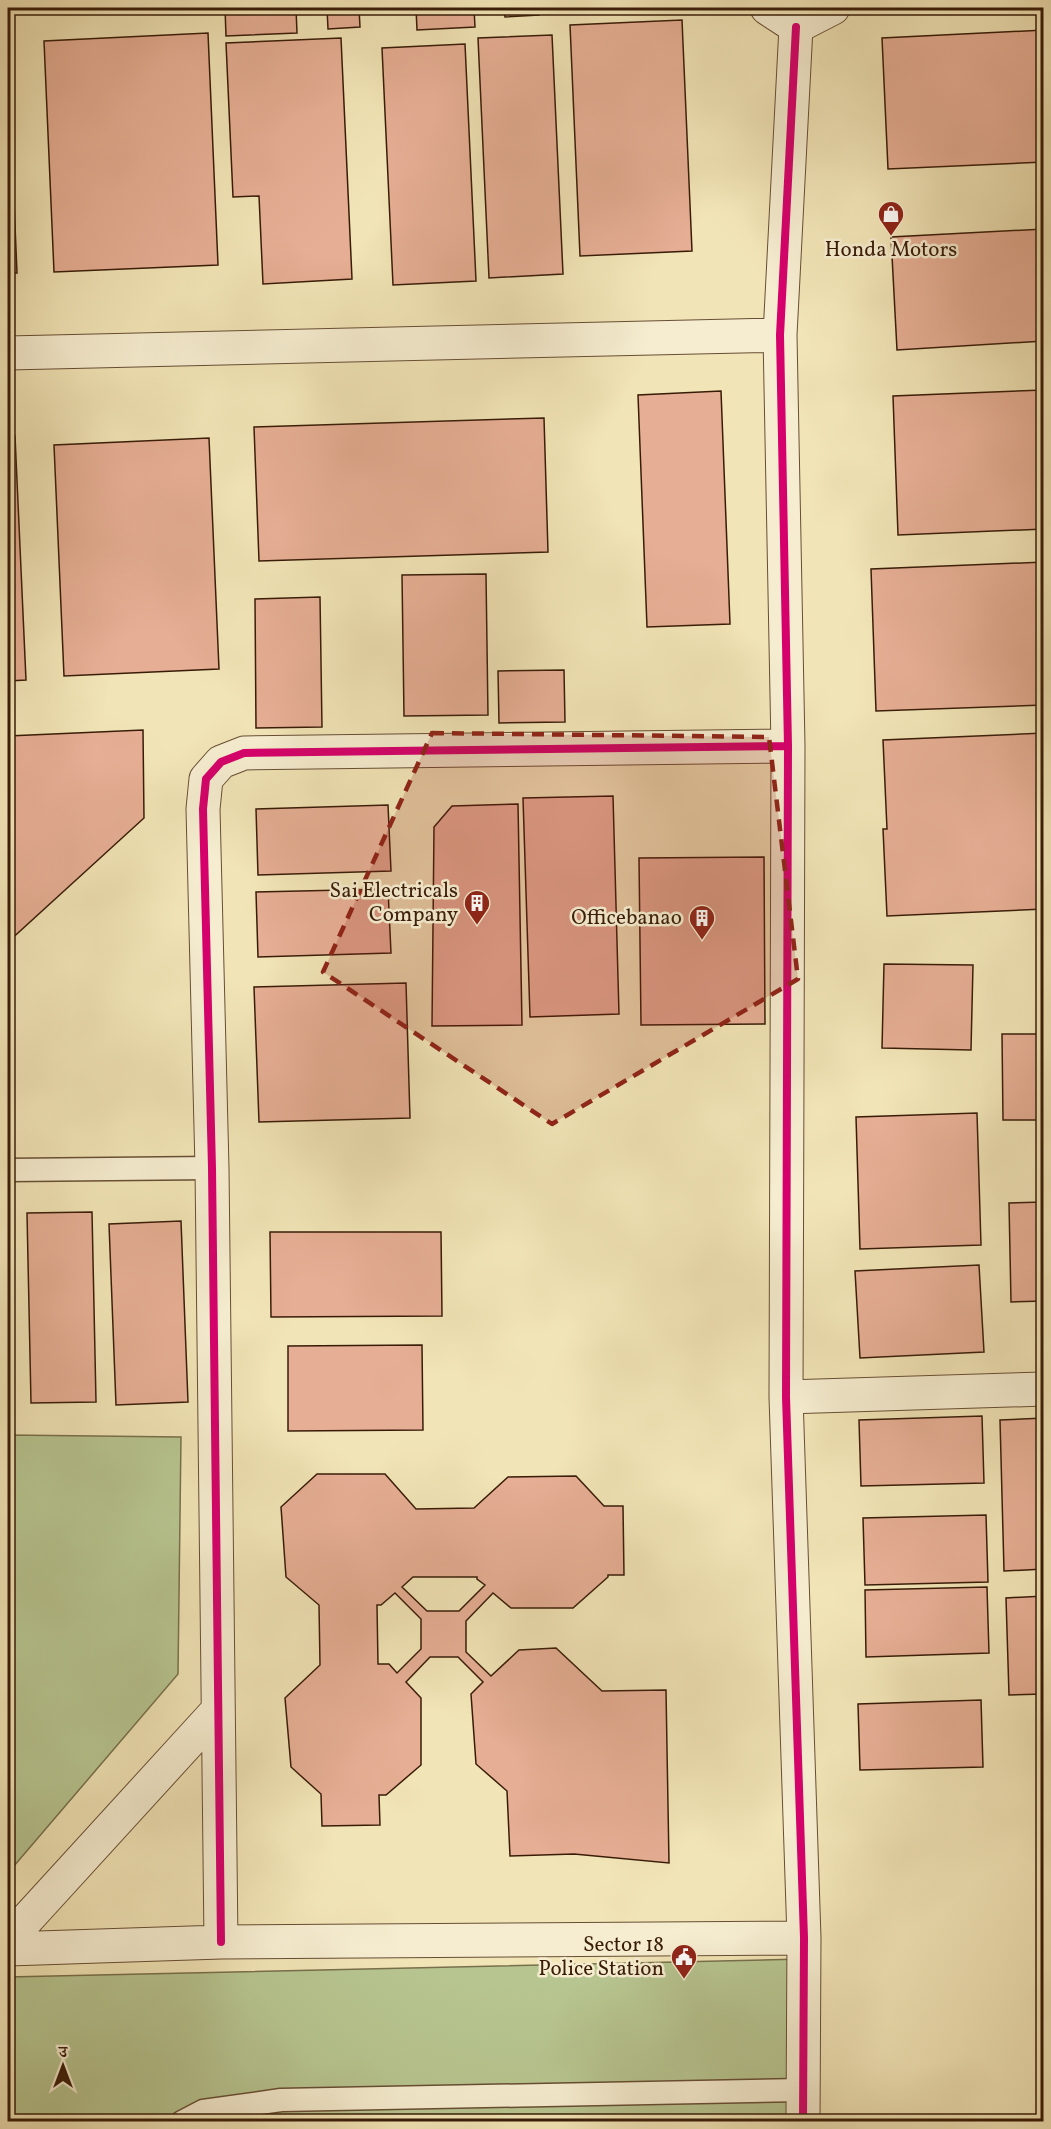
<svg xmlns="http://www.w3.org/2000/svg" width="1051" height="2129" viewBox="0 0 1051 2129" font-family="Vollkorn,'Noto Serif Devanagari',serif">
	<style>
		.green { fill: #b7c590; stroke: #78704c; stroke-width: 1.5 }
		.building { fill: #e6ae94; stroke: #391c08; stroke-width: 1.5; fill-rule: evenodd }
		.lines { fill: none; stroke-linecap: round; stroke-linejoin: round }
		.service-casing { stroke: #674e34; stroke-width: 25 }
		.minor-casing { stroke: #674e34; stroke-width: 35 }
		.service { stroke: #f6edd0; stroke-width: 22 }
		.minor { stroke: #f6edd0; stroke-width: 33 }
		.cycleway-casing { stroke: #f6edd0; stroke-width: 11 }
		.cycleway { stroke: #d6006c; stroke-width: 8 }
		.marked { fill: #8f2418; fill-opacity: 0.2; stroke: #8f2418; stroke-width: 4.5; stroke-dasharray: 12 8; stroke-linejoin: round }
		.labels { text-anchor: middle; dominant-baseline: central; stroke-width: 5; stroke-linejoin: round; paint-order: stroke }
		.poi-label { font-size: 21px; fill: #391c08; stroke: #f6edd0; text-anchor: end }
	</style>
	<rect width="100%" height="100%" fill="#f1e4b6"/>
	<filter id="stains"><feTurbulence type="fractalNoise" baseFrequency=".00333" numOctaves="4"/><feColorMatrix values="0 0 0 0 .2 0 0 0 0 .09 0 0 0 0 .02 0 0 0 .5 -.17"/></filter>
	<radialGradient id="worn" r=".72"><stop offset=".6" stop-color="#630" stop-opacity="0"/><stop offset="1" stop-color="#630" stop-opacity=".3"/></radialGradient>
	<!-- green -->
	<path class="green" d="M 8,1435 L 181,1437 L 178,1674 L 8,1873 Z
		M 803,1959 L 806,2121 L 8,2121 L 8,1977 Z"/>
	<!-- building -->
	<path class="building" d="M 225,8 L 296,8 L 297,33 L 226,36 Z
		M 327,8 L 359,8 L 360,27 L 328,29 Z
		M 416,8 L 474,8 L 475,27 L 417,30 Z
		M 504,8 L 539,8 L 539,15 L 505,17 Z
		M 682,20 L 692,251 L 580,256 L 570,25 Z
		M 1044,30 L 1044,162 L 888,169 L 882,38 Z
		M 208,33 L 218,265 L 54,272 L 44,41 Z
		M 552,35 L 563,274 L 489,278 L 478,38 Z
		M 341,38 L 352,279 L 263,284 L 259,196 L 233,197 L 226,43 Z
		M 465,44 L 476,281 L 393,285 L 382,48 Z
		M 8,59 L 17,273 L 8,273 Z
		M 1044,229 L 1044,341 L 897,350 L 891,237 Z
		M 1044,390 L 1044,529 L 898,535 L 893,396 Z
		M 721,391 L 730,624 L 647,627 L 638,395 Z
		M 544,418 L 548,552 L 259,561 L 254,427 Z
		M 8,436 L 15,436 L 26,680 L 8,681 Z
		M 209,438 L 219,669 L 64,676 L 54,445 Z
		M 1044,562 L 1044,705 L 876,711 L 871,569 Z
		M 486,574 L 488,715 L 404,716 L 402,575 Z
		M 320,597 L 322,727 L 256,728 L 255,599 Z
		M 564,670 L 565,722 L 499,723 L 498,671 Z
		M 143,730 L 144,818 L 8,942 L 8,736 Z
		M 1044,733 L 1044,909 L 887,916 L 883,829 L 887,829 L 883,740 Z
		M 613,796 L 619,1014 L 530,1017 L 523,798 Z
		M 518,804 L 522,1025 L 432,1026 L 434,827 L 452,806 Z
		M 388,805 L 391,871 L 258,875 L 256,809 Z
		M 764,857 L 765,1024 L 641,1025 L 639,858 Z
		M 388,889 L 391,953 L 258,957 L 256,892 Z
		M 1041,941 L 1044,941 L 1044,1020 L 1043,1020 Z
		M 884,964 L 973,965 L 971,1050 L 882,1048 Z
		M 406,983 L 410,1118 L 259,1122 L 254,987 Z
		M 1002,1034 L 1044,1034 L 1044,1120 L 1003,1120 Z
		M 977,1113 L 981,1245 L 860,1249 L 856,1117 Z
		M 1044,1202 L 1044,1301 L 1011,1302 L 1009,1203 Z
		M 92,1212 L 96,1402 L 31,1403 L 27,1213 Z
		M 181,1221 L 188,1402 L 116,1405 L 109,1224 Z
		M 270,1232 L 441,1232 L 442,1316 L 271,1317 Z
		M 979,1265 L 984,1352 L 860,1358 L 855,1271 Z
		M 422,1345 L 423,1430 L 288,1431 L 288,1346 Z
		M 982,1416 L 984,1483 L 861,1486 L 859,1420 Z
		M 1044,1418 L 1044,1569 L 1004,1571 L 1000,1420 Z
		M 317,1474 L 385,1474 L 416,1509 L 474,1508 L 508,1477 L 576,1476 L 604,1506 L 623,1506 L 624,1575 L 608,1575 L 608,1577 L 573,1608 L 511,1608 L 493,1593 L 466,1621 L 466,1652 L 491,1676 L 519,1650 L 556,1648 L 602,1691 L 666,1690 L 669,1863 L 574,1854 L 510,1856 L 507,1791 L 476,1764 L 471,1694 L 483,1682 L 458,1657 L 430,1657 L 406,1682 L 421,1698 L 421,1765 L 386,1795 L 379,1795 L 380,1825 L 322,1826 L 321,1794 L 291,1767 L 285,1698 L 320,1665 L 319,1605 L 286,1577 L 281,1507 ZM 413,1577 L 477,1577 L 477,1579 L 485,1585 L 459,1611 L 427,1611 L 402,1587 ZM 395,1593 L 421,1619 L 421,1649 L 397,1673 L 389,1664 L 378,1664 L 377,1605 L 381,1605 Z
		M 986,1515 L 988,1582 L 865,1585 L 863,1518 Z
		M 987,1587 L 989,1653 L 866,1657 L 865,1590 Z
		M 1044,1596 L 1044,1694 L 1009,1695 L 1006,1598 Z
		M 981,1700 L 983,1767 L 860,1770 L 858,1704 Z"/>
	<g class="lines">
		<!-- service casing -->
		<g class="service-casing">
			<path id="service" d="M 8,1170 L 212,1168
				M 182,2122 L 203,2111 L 281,2100 L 802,2090"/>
		</g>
		<!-- minor casing -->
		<g class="minor-casing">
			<path id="minor" d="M 767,8 L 796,27 L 833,8
				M 796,27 L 780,335 L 788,746 L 786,1397 L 804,1938 L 803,2122
				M 8,353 L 780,335
				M 786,1397 L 1044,1389
				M 8,1940 L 218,1710
				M 221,1942 L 212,1168 L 203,809 L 206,779 L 221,762 L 244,753 L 788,746
				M 8,1949 L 221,1942 L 804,1938"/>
		</g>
		<!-- service -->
		<use href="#service" class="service"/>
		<!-- minor -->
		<use href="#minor" class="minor"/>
		<!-- cycleway casing -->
		<g class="cycleway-casing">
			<path id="cycleway" d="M 796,27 L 780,335 L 788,746 L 786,1397 L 804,1938 L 803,2122
				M 221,1942 L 212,1168 L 203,809 L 206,779 L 221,762 L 244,753 L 788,746"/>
		</g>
		<!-- cycleway -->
		<use href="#cycleway" class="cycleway"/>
	</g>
	<!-- marked area -->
	<path class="marked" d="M 432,733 L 769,737 L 798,979 L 552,1124 L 323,972 Z"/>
	<!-- icons -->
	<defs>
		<g id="shop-pin" transform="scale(1.35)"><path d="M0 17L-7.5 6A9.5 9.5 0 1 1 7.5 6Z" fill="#8f2418" stroke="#f6edd0"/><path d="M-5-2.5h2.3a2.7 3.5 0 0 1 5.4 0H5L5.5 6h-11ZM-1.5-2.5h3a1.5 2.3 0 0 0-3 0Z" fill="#fff"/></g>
		<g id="building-pin" transform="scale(1.35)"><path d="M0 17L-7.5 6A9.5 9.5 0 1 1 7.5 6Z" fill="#8f2418" stroke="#f6edd0"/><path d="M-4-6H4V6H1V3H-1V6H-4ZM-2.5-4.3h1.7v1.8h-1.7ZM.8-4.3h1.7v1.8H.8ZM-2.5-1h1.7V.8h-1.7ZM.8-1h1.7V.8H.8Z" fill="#fff"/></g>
		<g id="civic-pin" transform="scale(1.35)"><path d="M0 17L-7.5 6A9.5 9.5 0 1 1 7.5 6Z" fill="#8f2418" stroke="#f6edd0"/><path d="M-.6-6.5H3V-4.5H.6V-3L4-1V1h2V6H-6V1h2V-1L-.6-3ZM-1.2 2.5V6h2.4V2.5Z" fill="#fff"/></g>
	</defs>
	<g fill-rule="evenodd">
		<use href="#shop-pin" x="891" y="214"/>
		<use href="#building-pin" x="477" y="903"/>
		<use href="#building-pin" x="702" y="918"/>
		<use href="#civic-pin" x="684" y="1957"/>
	</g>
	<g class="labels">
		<!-- poi labels -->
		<g class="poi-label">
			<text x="891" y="250" text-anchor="middle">Honda Motors</text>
			<text x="458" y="891">Sai Electricals<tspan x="458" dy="24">Company</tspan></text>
			<text x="682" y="918">Officebanao</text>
			<text x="664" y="1945">Sector 18<tspan x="664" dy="24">Police Station</tspan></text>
		</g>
	</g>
	<!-- margin -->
	<rect width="1051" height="2129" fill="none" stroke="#f1e4b6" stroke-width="30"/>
	<rect x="9" y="9" width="1033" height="2111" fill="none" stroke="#391c08" stroke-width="3"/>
	<rect x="15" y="15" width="1021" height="2099" fill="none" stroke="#391c08" stroke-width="1.5"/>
	<!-- north arrow -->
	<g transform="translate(63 2066)" stroke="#f6edd0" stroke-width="4.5" paint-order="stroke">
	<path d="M0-4.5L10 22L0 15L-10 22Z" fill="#391c08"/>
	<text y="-9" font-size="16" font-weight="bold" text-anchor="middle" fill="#391c08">उ</text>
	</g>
	<rect width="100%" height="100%" filter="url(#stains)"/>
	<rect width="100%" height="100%" fill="url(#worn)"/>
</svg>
